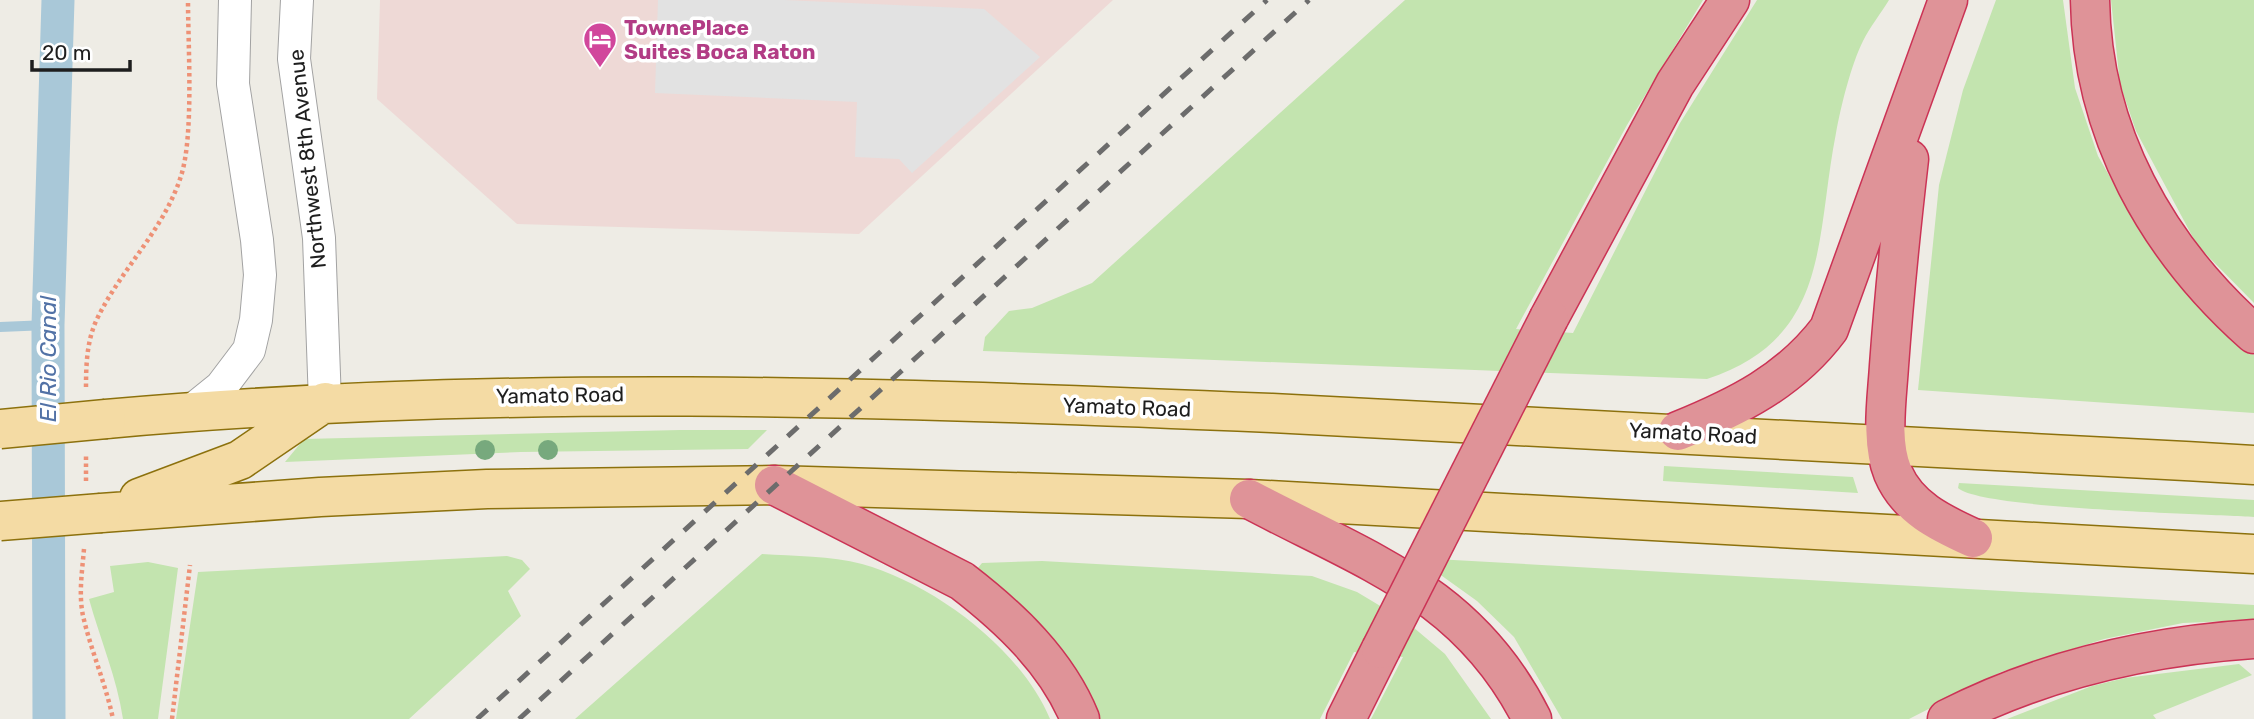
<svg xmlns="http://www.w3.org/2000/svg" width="2254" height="719" viewBox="0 0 2254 719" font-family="Rubik,sans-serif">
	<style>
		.commercial { fill: #eed9d6 }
		.grass { fill: #c3e4af }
		.parking { fill: #e2e2e2 }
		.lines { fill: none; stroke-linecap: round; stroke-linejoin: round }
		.stream { stroke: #a9c8d8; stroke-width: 10 }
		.canal { stroke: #a9c8d8; stroke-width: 33 }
		.minor-casing { stroke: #a2a2a2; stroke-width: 34 }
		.primary-casing { stroke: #8c710d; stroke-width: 41 }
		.motorway-casing { stroke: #cb3355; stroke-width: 41 }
		.path { stroke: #ee9176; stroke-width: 4.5; stroke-dasharray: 3.5 3.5; stroke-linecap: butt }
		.minor { stroke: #fff; stroke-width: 32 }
		.primary { stroke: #f4dba4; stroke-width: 38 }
		.motorway { stroke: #df9398; stroke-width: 38 }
		.rail { stroke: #6c6c6c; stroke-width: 5; stroke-dasharray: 14 14; stroke-linecap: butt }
		.primary-bridge-casing { stroke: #8c710d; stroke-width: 41; stroke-linecap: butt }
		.motorway-bridge-casing { stroke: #cb3355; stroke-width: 41; stroke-linecap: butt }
		.primary-bridge { stroke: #f4dba4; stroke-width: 38 }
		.motorway-bridge { stroke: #df9398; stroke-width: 38 }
		.tree { fill: #77a97d }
		.labels { text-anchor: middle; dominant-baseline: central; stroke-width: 7; stroke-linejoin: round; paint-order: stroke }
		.hotel-label { font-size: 21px; font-weight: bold; fill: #b23c85; stroke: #fff; text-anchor: start }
		.street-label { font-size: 21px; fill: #1e1e1e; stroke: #fff }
		.water-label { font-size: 23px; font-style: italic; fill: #5272a6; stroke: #fff }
	</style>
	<rect width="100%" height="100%" fill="#eeece5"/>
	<!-- commercial -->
	<path class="commercial" d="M 380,0 L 1113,0 L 859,234 L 517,224 L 377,99 Z"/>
	<!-- grass -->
	<path class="grass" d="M 1405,0 L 1703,0 L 1627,125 L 1516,329 L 1573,333 L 1680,123 L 1757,0 L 1889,0 C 1881,13 1870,27 1863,41 C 1851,65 1841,106 1836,133 C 1815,239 1831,338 1707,379 L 983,351 L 985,337 L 1009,311 L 1032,308 L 1092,283 Z
		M 1996,0 L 2063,0 L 2075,88 L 2098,156 L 2139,228 L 2202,309 L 2254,355 L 2254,413 L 1918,390 L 1939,185 L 1963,90 Z
		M 2111,0 L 2254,0 L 2254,303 L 2197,245 L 2136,131 L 2120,84 Z
		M 680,430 L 767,430 L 748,449 L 521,452 L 285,462 L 304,439 Z
		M 1664,466 L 1853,477 L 1858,493 L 1663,481 Z
		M 1959,483 L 2254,500 L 2254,517 C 2208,514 1981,509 1958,488 Z
		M 762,554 C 794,556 831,556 862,564 C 934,584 1021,649 1050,719 L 575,719 Z
		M 507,556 L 522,560 L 530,569 L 508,591 L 521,616 L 409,719 L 176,719 L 198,572 Z
		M 1417,558 L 2254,605 L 2254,620 L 2183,623 L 2104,639 L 2001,672 L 1909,719 L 1562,719 L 1514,637 L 1477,601 Z
		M 1042,561 L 1312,576 L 1357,592 L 1407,622 L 1445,654 L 1491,719 L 1371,719 L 1403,657 L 1354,652 L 1320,719 L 1096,719 L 1062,651 L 977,569 L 982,563 Z
		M 148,562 L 178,568 L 158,719 L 123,719 C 117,678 100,639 89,599 L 114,592 L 110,566 Z
		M 2239,664 L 2252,675 L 2153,715 L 2156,719 L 2007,719 L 2092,686 L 2125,678 Z"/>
	<!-- parking -->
	<path class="parking" d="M 658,0 L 784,0 L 984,9 L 1040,57 L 912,173 L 899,159 L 855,157 L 857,102 L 655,93 Z"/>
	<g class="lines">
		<!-- stream -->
		<path class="stream" d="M 0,327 L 48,325"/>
		<!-- canal -->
		<path class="canal" d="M 49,719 L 48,325 L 58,0"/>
		<!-- minor casing -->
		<g class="minor-casing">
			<path id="minor" d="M 297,0 L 294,59 L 319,238 L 325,402
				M 190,412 L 221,387 L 249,350 L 256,320 L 260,275 L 257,240 L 233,84 L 235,0"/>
		</g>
		<!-- primary casing -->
		<g class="primary-casing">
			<path id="primary" d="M 106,419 C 495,384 883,396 1272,413 C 1600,428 1927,446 2254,465
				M 139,498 L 240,460 L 325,402
				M 101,513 L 320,497 L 487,489 L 774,485 L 1249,499 L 2254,554"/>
		</g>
		<!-- motorway casing -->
		<g class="motorway-casing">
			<path id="motorway" d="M 2090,0 C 2092,133 2157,248 2254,334
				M 1909,159 C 1901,228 1894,297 1889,366 C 1887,399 1880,441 1893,473 C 1908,508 1940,523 1973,538
				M 1549,318 L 1675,84 L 1730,0
				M 1678,431 C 1737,407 1790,381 1829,329 L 1948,0
				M 774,485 L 962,581 C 1010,618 1057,662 1080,719
				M 1249,499 C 1366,561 1469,593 1532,719
				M 1346,719 L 1381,649
				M 1947,719 C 2043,670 2148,646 2254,639"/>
		</g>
		<!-- path -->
		<path class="path" d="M 86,387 C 86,364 87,340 97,319 C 121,269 164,230 181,176 C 194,136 188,46 188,0
			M 86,481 L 86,455
			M 84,549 C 82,573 78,597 84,620 C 92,653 106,685 113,719
			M 172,719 L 190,565"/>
		<!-- minor -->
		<use href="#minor" class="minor"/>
		<!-- primary -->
		<use href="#primary" class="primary"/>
		<!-- motorway -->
		<use href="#motorway" class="motorway"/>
		<!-- rail -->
		<path class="rail" d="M 477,719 L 1267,0
			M 519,719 L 1309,0"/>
		<!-- primary-bridge casing -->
		<g class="primary-bridge-casing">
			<path id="primary-bridge" d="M 0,429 L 106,419
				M 0,521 L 101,513"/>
		</g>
		<!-- motorway-bridge casing -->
		<g class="motorway-bridge-casing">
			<path id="motorway-bridge" d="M 1381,649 L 1549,318"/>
		</g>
		<!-- primary-bridge -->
		<use href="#primary-bridge" class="primary-bridge"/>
		<!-- motorway-bridge -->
		<use href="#motorway-bridge" class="motorway-bridge"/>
	</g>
	<!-- trees -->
	<g class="tree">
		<circle cx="485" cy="450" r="10"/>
		<circle cx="548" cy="450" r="10"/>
	</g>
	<!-- icons -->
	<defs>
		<g id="hotel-pin" transform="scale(1.75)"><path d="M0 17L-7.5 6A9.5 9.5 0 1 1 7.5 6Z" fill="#d1479c" stroke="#fff"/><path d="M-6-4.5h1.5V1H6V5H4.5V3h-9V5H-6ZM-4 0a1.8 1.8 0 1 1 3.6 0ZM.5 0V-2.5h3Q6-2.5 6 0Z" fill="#fff"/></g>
	</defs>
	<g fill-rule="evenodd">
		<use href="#hotel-pin" x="600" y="39"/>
	</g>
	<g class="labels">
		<!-- hotel labels -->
		<g class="hotel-label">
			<text x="624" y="27">TownePlace<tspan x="624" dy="24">Suites Boca Raton</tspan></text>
		</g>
		<!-- street labels -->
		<g class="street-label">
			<text transform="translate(307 159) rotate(-96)">Northwest 8th Avenue</text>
			<text transform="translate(560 395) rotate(-1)">Yamato Road</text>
			<text transform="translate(1127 407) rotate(2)">Yamato Road</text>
			<text transform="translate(1693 433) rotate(3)">Yamato Road</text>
		</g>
		<!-- water labels -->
		<g class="water-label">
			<text transform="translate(48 359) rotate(-90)">El Rio Canal</text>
		</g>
	</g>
	<!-- scale -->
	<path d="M32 60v10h98v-10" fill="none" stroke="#1e1e1e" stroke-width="3.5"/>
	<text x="42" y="60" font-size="21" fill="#1e1e1e" stroke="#ffffff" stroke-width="5" paint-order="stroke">20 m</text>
</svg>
